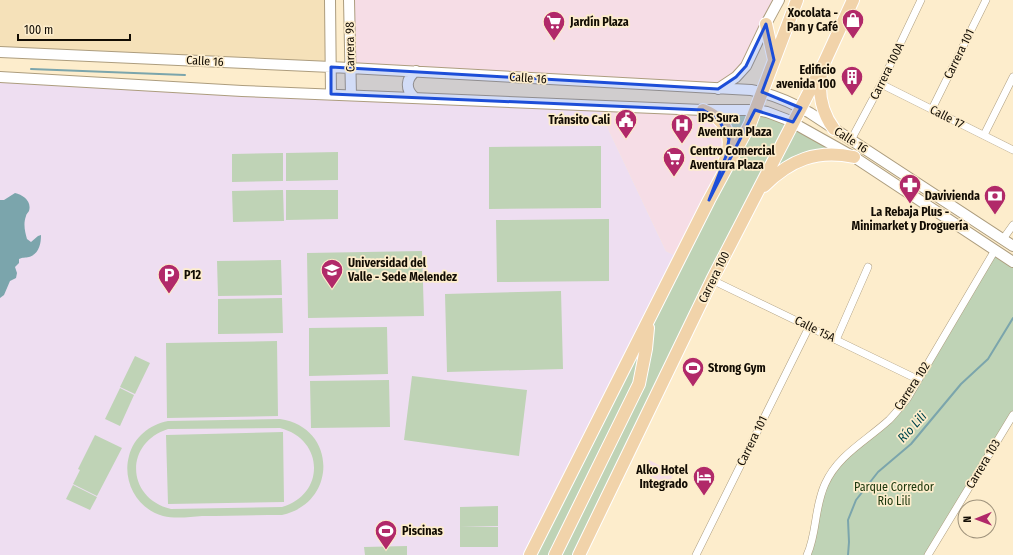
<svg xmlns="http://www.w3.org/2000/svg" width="1013" height="555" viewBox="0 0 1013 555" font-family="'Fira Sans Condensed',sans-serif">
	<style>
		.commercial { fill: #f6dde6 }
		.built { fill: #f5e1b9 }
		.education { fill: #eedef1 }
		.green { fill: #bfd3b6; fill-rule: evenodd }
		.water { fill: #7ba5ac }
		.lines { fill: none; stroke-linecap: round; stroke-linejoin: round }
		.stream { stroke: #7ba5ac; stroke-width: 2 }
		.street-casing { stroke: #ad9d7e; stroke-width: 8 }
		.secondary-casing { stroke: #ad9d7e; stroke-width: 12 }
		.primary-casing { stroke: #fff; stroke-width: 14 }
		.street { stroke: #fff; stroke-width: 7 }
		.secondary { stroke: #fff; stroke-width: 10 }
		.primary { stroke: #f1d3aa; stroke-width: 12 }
		.marked { fill: #1d4ed8; fill-opacity: 0.2; stroke: #1d4ed8; stroke-width: 3; stroke-linejoin: round }
		.labels { text-anchor: middle; dominant-baseline: central; stroke-width: 3.5; stroke-linejoin: round; paint-order: stroke }
		.poi-label { font-size: 12px; font-weight: bold; fill: #120c03; stroke: #fdedcc; text-anchor: start }
		.street-label { font-size: 12px; fill: #120c03; stroke: #fdedcc }
		.park-label { font-size: 12px; fill: #1c370c; stroke: #fdedcc }
		.water-label { font-size: 13px; font-style: italic; fill: #01454d; stroke: #fdedcc }
	</style>
	<rect width="100%" height="100%" fill="#fdedcc"/>
	<!-- commercial -->
	<path class="commercial" d="M 349,0 L 779,0 L 746,66 L 718,89 L 351,68 Z
		M 598,105 L 714,115 L 729,148 L 680,258 L 666,251 L 602,116 Z
		M 649,460 L 674,473 L 668,485 L 643,473 Z"/>
	<!-- built -->
	<path class="built" d="M 0,0 L 330,0 L 331,67 L 0,52 Z"/>
	<!-- education -->
	<path class="education" d="M 0,77 L 598,105 L 602,116 L 666,251 L 680,258 L 530,555 L 0,555 Z"/>
	<!-- green -->
	<path class="green" d="M 767,112 L 854,157 L 816,156 L 756,193 L 579,555 L 530,555 L 697,223 L 729,148 L 714,115 Z
		M 601,146 L 601,208 L 489,209 L 489,147 Z
		M 338,152 L 338,180 L 286,181 L 286,153 Z
		M 283,153 L 283,181 L 232,182 L 232,154 Z
		M 283,190 L 284,221 L 233,222 L 232,191 Z
		M 286,190 L 338,190 L 338,219 L 286,220 Z
		M 609,219 L 609,281 L 497,282 L 496,220 Z
		M 995,250 L 1013,262 L 1013,415 L 928,555 L 807,555 L 817,506 L 833,470 L 907,399 Z
		M 422,251 L 424,316 L 308,318 L 307,253 Z
		M 281,260 L 282,295 L 218,296 L 217,261 Z
		M 561,291 L 563,369 L 447,372 L 445,294 Z
		M 282,298 L 283,333 L 218,334 L 218,299 Z
		M 387,327 L 388,374 L 309,376 L 309,328 Z
		M 277,341 L 278,416 L 167,418 L 166,343 Z
		M 135,356 L 150,363 L 135,394 L 120,387 Z
		M 412,376 L 527,390 L 519,456 L 404,440 Z
		M 389,380 L 390,427 L 311,428 L 310,381 Z
		M 120,388 L 134,395 L 120,426 L 105,419 Z
		M 280,419 C 337,427 338,503 282,515 C 255,515 229,516 202,516 C 190,517 175,519 163,516 C 137,509 122,481 129,456 C 134,437 149,425 168,421 ZM 280,428 C 324,439 326,494 282,507 L 171,509 C 126,498 124,443 168,429 Z
		M 283,432 L 284,502 L 168,504 L 166,435 Z
		M 95,435 L 122,448 L 97,496 L 73,484 L 80,470 L 78,469 Z
		M 73,485 L 97,497 L 90,510 L 66,499 Z
		M 498,506 L 498,526 L 460,527 L 460,507 Z
		M 460,527 L 498,527 L 498,547 L 460,547 Z
		M 407,546 L 407,555 L 365,555 L 364,547 Z"/>
	<!-- water -->
	<path class="water" d="M 15,193 C 23,195 32,201 29,211 C 28,213 26,214 26,216 C 23,224 25,232 27,239 L 31,242 L 38,236 L 41,235 C 41,244 39,254 29,257 C 25,258 23,257 19,259 L 19,263 L 15,267 L 17,273 L 16,278 L 10,281 L 4,295 L 0,298 L 0,200 L 4,200 Z"/>
	<g class="lines">
		<!-- stream -->
		<path class="stream" d="M 31,69 L 185,75
			M 848,555 L 849,542 L 848,520 L 856,500 L 878,472 L 911,444 L 961,384 L 988,359 L 1013,318"/>
		<!-- street casing -->
		<g class="street-casing">
			<path id="street" d="M 881,84 L 1013,150
				M 932,109 L 986,0
				M 984,135 L 1013,77
				M 851,140 L 881,84 L 921,0
				M 1003,239 L 1013,225
				M 712,280 L 917,379
				M 836,340 L 868,267
				M 696,555 L 809,327
				M 807,555 C 817,534 814,508 825,484 C 838,455 866,441 889,420 C 895,414 901,406 907,399 L 995,250
				M 928,555 L 1013,415"/>
		</g>
		<!-- secondary casing -->
		<g class="secondary-casing">
			<path id="secondary" d="M 330,0 L 331,94
				M 349,0 L 351,95
				M 0,52 L 331,67 L 751,90 C 773,94 791,102 810,113 L 1013,246
				M 0,77 L 242,91 L 703,110 L 755,110 L 767,112 L 788,120 L 854,157 L 1013,262
				M 718,89 L 736,77 L 746,66 L 766,24 L 779,0
				M 414,97 C 405,89 406,78 416,71"/>
		</g>
		<!-- primary casing -->
		<g class="primary-casing">
			<path id="primary" d="M 766,24 L 774,60
				M 821,74 C 818,93 822,113 834,129
				M 703,110 C 727,120 734,137 725,160
				M 764,186 C 790,160 817,149 854,157
				M 530,555 L 709,200 L 750,124 L 797,0
				M 555,555 L 639,384 L 646,349 L 648,328
				M 579,555 L 712,280 L 825,61 L 853,0"/>
		</g>
		<!-- street -->
		<use href="#street" class="street"/>
		<!-- secondary -->
		<use href="#secondary" class="secondary"/>
		<!-- primary -->
		<use href="#primary" class="primary"/>
	</g>
	<!-- marked area -->
	<path class="marked" d="M 766,24 L 774,60 L 762,92 L 801,108 L 793,122 L 755,110 L 709,200 L 726,156 L 729,139 L 719,120 L 703,110 L 331,94 L 331,67 L 718,89 L 736,77 L 746,66 Z"/>
	<!-- icons -->
	<defs>
		<g id="shop-pin" transform="scale(1.15)"><path d="M0 17L-7.5 6A9.5 9.5 0 1 1 7.5 6Z" fill="#b12969" stroke="#fdedcc"/><path d="M-5-2.5h2.3a2.7 3.5 0 0 1 5.4 0H5L5.5 6h-11ZM-1.5-2.5h3a1.5 2.3 0 0 0-3 0Z" fill="#fff"/></g>
		<g id="supermarket-pin" transform="scale(1.15)"><path d="M0 17L-7.5 6A9.5 9.5 0 1 1 7.5 6Z" fill="#b12969" stroke="#fdedcc"/><path d="M-6-5.5h2.5l.6 2H6L4.5 2H-2.5L-4.4-4H-6ZM-1.5 3.2a1.3 1.3 0 1 0 .1 0ZM3 3.2a1.3 1.3 0 1 0 .1 0Z" fill="#fff"/></g>
		<g id="building-pin" transform="scale(1.15)"><path d="M0 17L-7.5 6A9.5 9.5 0 1 1 7.5 6Z" fill="#b12969" stroke="#fdedcc"/><path d="M-4-6H4V6H1V3H-1V6H-4ZM-2.5-4.3h1.7v1.8h-1.7ZM.8-4.3h1.7v1.8H.8ZM-2.5-1h1.7V.8h-1.7ZM.8-1h1.7V.8H.8Z" fill="#fff"/></g>
		<g id="civic-pin" transform="scale(1.15)"><path d="M0 17L-7.5 6A9.5 9.5 0 1 1 7.5 6Z" fill="#b12969" stroke="#fdedcc"/><path d="M-.6-6.5H3V-4.5H.6V-3L4-1V1h2V6H-6V1h2V-1L-.6-3ZM-1.2 2.5V6h2.4V2.5Z" fill="#fff"/></g>
		<g id="hospital-pin" transform="scale(1.15)"><path d="M0 17L-7.5 6A9.5 9.5 0 1 1 7.5 6Z" fill="#b12969" stroke="#fdedcc"/><path d="M-5-5h3v3.5h4V-5h3V5h-3V1.5h-4V5h-3Z" fill="#fff"/></g>
		<g id="pharmacy-pin" transform="scale(1.15)"><path d="M0 17L-7.5 6A9.5 9.5 0 1 1 7.5 6Z" fill="#b12969" stroke="#fdedcc"/><path d="M-2-6h4v4h4v4h-4v4h-4v-4h-4v-4h4Z" fill="#fff"/></g>
		<g id="bank-pin" transform="scale(1.15)"><path d="M0 17L-7.5 6A9.5 9.5 0 1 1 7.5 6Z" fill="#b12969" stroke="#fdedcc"/><path d="M-6-4H6V4H-6ZM0-2.3a2.3 2.3 0 1 0 0 4.6a2.3 2.3 0 1 0 0-4.6Z" fill="#fff"/></g>
		<g id="university-pin" transform="scale(1.15)"><path d="M0 17L-7.5 6A9.5 9.5 0 1 1 7.5 6Z" fill="#b12969" stroke="#fdedcc"/><path d="M0-5L7-2L0 1L-7-2ZM-4 1L0 2.5L4 1V4Q0 6-4 4Z" fill="#fff"/></g>
		<g id="parking-pin" transform="scale(1.15)"><path d="M0 17L-7.5 6A9.5 9.5 0 1 1 7.5 6Z" fill="#b12969" stroke="#fdedcc"/><path d="M-3.5-5.5H1a3.5 3.5 0 0 1 0 7H-1V5.5H-3.5ZM-1-3.4V-.6H.8a1.4 1.4 0 0 0 0-2.8Z" fill="#fff"/></g>
		<g id="stadium-pin" transform="scale(1.15)"><path d="M0 17L-7.5 6A9.5 9.5 0 1 1 7.5 6Z" fill="#b12969" stroke="#fdedcc"/><path d="M0-5a6.5 5 0 1 0 0 10a6.5 5 0 1 0 0-10ZM-3.5-1.8h7v3.6h-7Z" fill="#fff"/></g>
		<g id="hotel-pin" transform="scale(1.15)"><path d="M0 17L-7.5 6A9.5 9.5 0 1 1 7.5 6Z" fill="#b12969" stroke="#fdedcc"/><path d="M-6-4.5h1.5V1H6V5H4.5V3h-9V5H-6ZM-4 0a1.8 1.8 0 1 1 3.6 0ZM.5 0V-2.5h3Q6-2.5 6 0Z" fill="#fff"/></g>
	</defs>
	<g fill-rule="evenodd">
		<use href="#shop-pin" x="853" y="20"/>
		<use href="#supermarket-pin" x="554" y="22"/>
		<use href="#building-pin" x="852" y="77"/>
		<use href="#civic-pin" x="626" y="120"/>
		<use href="#hospital-pin" x="682" y="125"/>
		<use href="#supermarket-pin" x="674" y="158"/>
		<use href="#pharmacy-pin" x="910" y="185"/>
		<use href="#bank-pin" x="995" y="196"/>
		<use href="#university-pin" x="332" y="270"/>
		<use href="#parking-pin" x="169" y="275"/>
		<use href="#stadium-pin" x="693" y="368"/>
		<use href="#hotel-pin" x="704" y="477"/>
		<use href="#stadium-pin" x="386" y="531"/>
	</g>
	<g class="labels">
		<!-- poi labels -->
		<g class="poi-label">
			<text x="838" y="13" text-anchor="end">Xocolata -<tspan x="838" dy="14">Pan y Café</tspan></text>
			<text x="570" y="22">Jardín Plaza</text>
			<text x="836" y="70" text-anchor="end">Edificio<tspan x="836" dy="14">avenida 100</tspan></text>
			<text x="698" y="118">IPS Sura<tspan x="698" dy="14">Aventura Plaza</tspan></text>
			<text x="610" y="120" text-anchor="end">Tránsito Cali</text>
			<text x="690" y="151">Centro Comercial<tspan x="690" dy="14">Aventura Plaza</tspan></text>
			<text x="980" y="196" text-anchor="end">Davivienda</text>
			<text x="910" y="212" text-anchor="middle">La Rebaja Plus -<tspan x="910" dy="14">Minimarket y Droguería</tspan></text>
			<text x="348" y="263">Universidad del<tspan x="348" dy="14">Valle - Sede Melendez</tspan></text>
			<text x="184" y="275">P12</text>
			<text x="708" y="368">Strong Gym</text>
			<text x="688" y="470" text-anchor="end">Alko Hotel<tspan x="688" dy="14">Integrado</tspan></text>
			<text x="402" y="531">Piscinas</text>
		</g>
		<!-- street labels -->
		<g class="street-label">
			<text transform="translate(350 47) rotate(-91)">Carrera 98</text>
			<text transform="translate(959 54) rotate(-64)">Carrera 101</text>
			<text transform="translate(205 61) rotate(3)">Calle 16</text>
			<text transform="translate(887 71) rotate(-64)">Carrera 100A</text>
			<text transform="translate(528 78) rotate(4)">Calle 16</text>
			<text transform="translate(947 117) rotate(27)">Calle 17</text>
			<text transform="translate(851 140) rotate(33)">Calle 16</text>
			<text transform="translate(714 277) rotate(-64)">Carrera 100</text>
			<text transform="translate(815 329) rotate(26)">Calle 15A</text>
			<text transform="translate(912 386) rotate(-57)">Carrera 102</text>
			<text transform="translate(752 441) rotate(-64)">Carrera 101</text>
			<text transform="translate(983 464) rotate(-59)">Carrera 103</text>
		</g>
		<!-- park labels -->
		<g class="park-label">
			<text x="894" y="487">Parque Corredor<tspan x="894" dy="14">Rio Lili</tspan></text>
		</g>
		<!-- water labels -->
		<g class="water-label">
			<text transform="translate(912 427) rotate(-48)">Río Lili</text>
		</g>
	</g>
	<!-- north arrow -->
	<g transform="translate(977 519) rotate(269)"><circle r="19" fill="#fdedcc" stroke="#9f937c"/>
	<path d="M0-3L7 15L0 10L-7 15Z" fill="#b12969"/>
	<text y="-6" font-size="11" font-weight="bold" text-anchor="middle" fill="#120c03">N</text>
	</g>
	<!-- scale -->
	<path d="M18 34v6h112v-6" fill="none" stroke="#120c03" stroke-width="2"/>
	<text x="24" y="34" font-size="12" fill="#120c03" stroke="#fdedcc" stroke-width="3" paint-order="stroke">100 m</text>
</svg>
